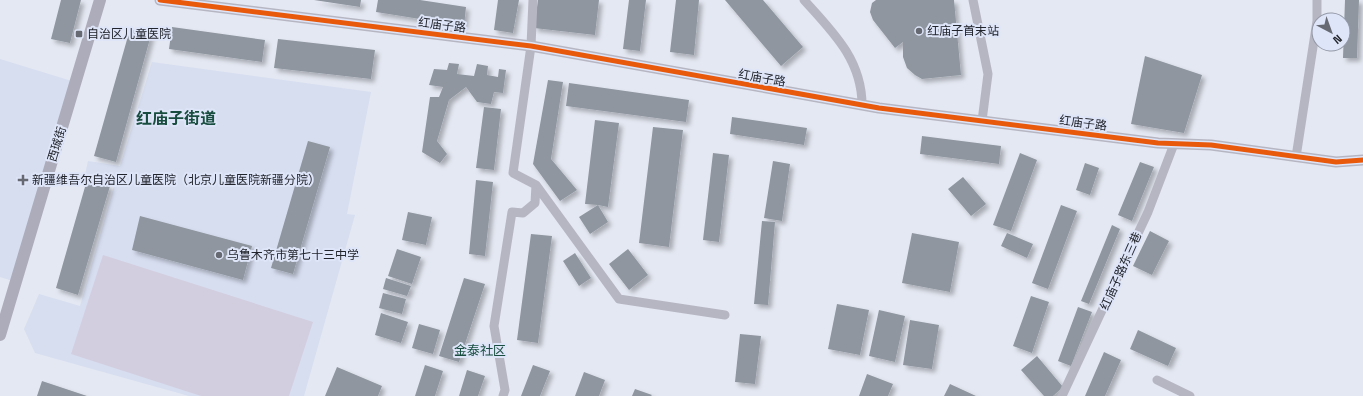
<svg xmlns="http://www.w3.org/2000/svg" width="1363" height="396" viewBox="0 0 1363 396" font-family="'Space Grotesk','Noto Sans SC',sans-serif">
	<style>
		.built { fill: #d7def0 }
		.green { fill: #d2cedf }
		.building { fill: #8f969f; filter: url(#shadow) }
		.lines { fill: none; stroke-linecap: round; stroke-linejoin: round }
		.minor { stroke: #b6b6c2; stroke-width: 9 }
		.tertiary { stroke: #b6b6c2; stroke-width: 11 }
		.secondary { stroke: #adacbb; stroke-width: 12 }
		.cycleway-casing { stroke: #dee5f8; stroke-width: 8 }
		.cycleway { stroke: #e8590c; stroke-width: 5 }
		.poi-dot { fill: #666971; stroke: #dee5f8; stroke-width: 1.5 }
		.labels { text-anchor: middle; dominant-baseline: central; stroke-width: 4; stroke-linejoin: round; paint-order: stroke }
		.street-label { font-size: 12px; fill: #22252c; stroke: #dee5f8 }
		.poi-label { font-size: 12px; fill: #22252c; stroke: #dee5f8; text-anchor: start }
		.neighbourhood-label { font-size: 13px; fill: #184d3f; stroke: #dee5f8 }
		.district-label { font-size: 16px; font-weight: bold; fill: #184d3f; stroke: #dee5f8 }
	</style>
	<defs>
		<filter id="shadow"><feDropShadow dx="3.5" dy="3.5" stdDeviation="2" flood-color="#0004"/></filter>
	</defs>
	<rect width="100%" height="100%" fill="#e4e8f2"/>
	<!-- built -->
	<path class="built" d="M 0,59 L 75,82 L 16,282 L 0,277 Z
		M 152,62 L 371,92 L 347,214 L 355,215 L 304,396 L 189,396 L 35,353 L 24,329 L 39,294 L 80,306 L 114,186 L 84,179 L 88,161 L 120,166 Z"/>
	<!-- green -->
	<path class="green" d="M 103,255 L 313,322 L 289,396 L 201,396 L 71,354 Z"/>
	<!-- building -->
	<path class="building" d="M 61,0 L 81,0 L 70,43 L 51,39 Z
		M 314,0 L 361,0 L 360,7 Z
		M 378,0 L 420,0 L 466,7 L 464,26 L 376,12 Z
		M 498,0 L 519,0 L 513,33 L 494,30 Z
		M 538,0 L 599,0 L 595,35 L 534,28 Z
		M 629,0 L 646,0 L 640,51 L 623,49 Z
		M 676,0 L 699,0 L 694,55 L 670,52 Z
		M 725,0 L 763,0 L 803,47 L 781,66 Z
		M 876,0 L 954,0 L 961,75 L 922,79 L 915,75 L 907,68 L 903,57 L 903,42 L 895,48 L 873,20 L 870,12 L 872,3 Z
		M 1345,0 L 1359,0 L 1357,58 L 1343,58 Z
		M 172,27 L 265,40 L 262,62 L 169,49 Z
		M 130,29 L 151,35 L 116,162 L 94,156 Z
		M 278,39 L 375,50 L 371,79 L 274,68 Z
		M 1145,56 L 1202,75 L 1184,133 L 1131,124 Z
		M 449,63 L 459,64 L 457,74 L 474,76 L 477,64 L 488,66 L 487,75 L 498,77 L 499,69 L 506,70 L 503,93 L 494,92 L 491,104 L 477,102 L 466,87 L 449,100 L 437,141 L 447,154 L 440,163 L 422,152 L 430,97 L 439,97 L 443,87 L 429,85 L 434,69 L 447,70 Z
		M 548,80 L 563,82 L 551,159 L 577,190 L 560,201 L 533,164 Z
		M 569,83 L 689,100 L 686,122 L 566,106 Z
		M 484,107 L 501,109 L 494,170 L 476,168 Z
		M 732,117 L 807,128 L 804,145 L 730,134 Z
		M 595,120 L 619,123 L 608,207 L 598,205 L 608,222 L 590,234 L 579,217 L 598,205 L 585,204 Z
		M 653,127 L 683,130 L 669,247 L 639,243 Z
		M 922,136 L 1001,146 L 999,164 L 920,154 Z
		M 308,141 L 330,147 L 293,274 L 271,268 Z
		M 713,153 L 729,155 L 719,242 L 703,240 Z
		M 1020,153 L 1037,160 L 1011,231 L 993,225 Z
		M 773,161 L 790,164 L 782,221 L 764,218 Z
		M 1140,162 L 1154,167 L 1132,221 L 1118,215 Z
		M 1085,163 L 1099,168 L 1090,195 L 1076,190 Z
		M 963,177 L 986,204 L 971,216 L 948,189 Z
		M 87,180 L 110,186 L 78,295 L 56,288 Z
		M 476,180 L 493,182 L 485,256 L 469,254 Z
		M 1061,205 L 1077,211 L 1048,289 L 1032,283 Z
		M 408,212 L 432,217 L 426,245 L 402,240 Z
		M 140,216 L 252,246 L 243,280 L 132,250 Z
		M 762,221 L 775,222 L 768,305 L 754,304 Z
		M 1112,225 L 1120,229 L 1089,304 L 1081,301 Z
		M 1150,231 L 1169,241 L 1152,275 L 1133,266 Z
		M 912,233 L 959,242 L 950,292 L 902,283 Z
		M 1007,233 L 1033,244 L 1027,258 L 1001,246 Z
		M 531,234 L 552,236 L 538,343 L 517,340 Z
		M 397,249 L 421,257 L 412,284 L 388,276 Z
		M 628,249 L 648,275 L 629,290 L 609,264 Z
		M 575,253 L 591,278 L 579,286 L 563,261 Z
		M 386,278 L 411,286 L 407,296 L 383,289 Z
		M 464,278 L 485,284 L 459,362 L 439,356 Z
		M 383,293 L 406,299 L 402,314 L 379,308 Z
		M 1031,296 L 1049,302 L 1032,353 L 1013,346 Z
		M 837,304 L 869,310 L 860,355 L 828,349 Z
		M 1078,307 L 1092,312 L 1071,366 L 1058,361 Z
		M 879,310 L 905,316 L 895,362 L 869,356 Z
		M 381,313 L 408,322 L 401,343 L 375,335 Z
		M 910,320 L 939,325 L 932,369 L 903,365 Z
		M 419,324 L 440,330 L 433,354 L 412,348 Z
		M 1138,330 L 1176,348 L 1168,366 L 1130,349 Z
		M 740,334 L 761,336 L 755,384 L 735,382 Z
		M 1104,352 L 1121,360 L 1105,396 L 1085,396 Z
		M 1037,356 L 1063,387 L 1053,396 L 1044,396 L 1021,370 Z
		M 425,365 L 443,371 L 435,396 L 415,396 Z
		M 533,365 L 550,371 L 540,396 L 521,396 Z
		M 337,367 L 382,386 L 378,396 L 325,396 Z
		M 467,370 L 485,376 L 478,396 L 459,396 Z
		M 584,372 L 605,380 L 599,396 L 575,396 Z
		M 867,374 L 893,384 L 888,396 L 859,396 Z
		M 42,381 L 87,396 L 37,396 Z
		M 950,384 L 976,396 L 944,396 Z
		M 635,389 L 652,395 L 651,396 L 632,396 Z"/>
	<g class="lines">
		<!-- minor -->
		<path class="minor" d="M 533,0 L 531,46 L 513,173 L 536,185 L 619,299 L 725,315
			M 804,0 C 833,32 862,60 862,105
			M 973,0 L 988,74 L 982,121
			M 1296,157 L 1317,21 L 1317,0
			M 1157,380 L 1190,396
			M 503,396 L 505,390 L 494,326 L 512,212 L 523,213 L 535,203 L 536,185
			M 1062,396 L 1148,212 L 1174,144"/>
		<!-- tertiary -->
		<path class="tertiary" d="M 160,0 L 531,46 L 879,108 L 1158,143 L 1211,145 L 1336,162 L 1363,160"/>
		<!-- secondary -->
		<path class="secondary" d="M 0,335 L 100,0"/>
		<!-- cycleway casing -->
		<g class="cycleway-casing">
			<path id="cycleway" d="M 160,0 L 531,46 L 879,108 L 1158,143 L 1211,145 L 1336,162 L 1363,160"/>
		</g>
		<!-- cycleway -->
		<use href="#cycleway" class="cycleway"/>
	</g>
	<!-- markers -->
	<g class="poi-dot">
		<circle cx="919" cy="31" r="4"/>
		<rect x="75" y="30" width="8" height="8" rx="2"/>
		<path d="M21 174h4v4h4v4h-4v4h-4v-4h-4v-4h4z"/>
		<circle cx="219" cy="255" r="4"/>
	</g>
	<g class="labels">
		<!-- street labels -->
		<g class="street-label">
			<text transform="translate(442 25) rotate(7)">红庙子路</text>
			<text transform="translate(762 78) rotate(10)">红庙子路</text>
			<text transform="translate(1083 123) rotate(7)">红庙子路</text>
			<text transform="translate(57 144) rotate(-73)">西珹街</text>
			<text transform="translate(1121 271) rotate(-66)">红庙子路东三巷</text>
		</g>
		<!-- poi labels -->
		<g class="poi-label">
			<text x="927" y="31">红庙子首末站</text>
			<text x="87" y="34">自治区儿童医院</text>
			<text x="32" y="180">新疆维吾尔自治区儿童医院（北京儿童医院新疆分院）</text>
			<text x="227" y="255">乌鲁木齐市第七十三中学</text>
		</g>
		<!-- neighbourhood labels -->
		<g class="neighbourhood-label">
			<text x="480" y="350">金泰社区</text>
		</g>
		<!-- district labels -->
		<g class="district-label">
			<text x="176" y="118">红庙子街道</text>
		</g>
	</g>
	<!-- north arrow -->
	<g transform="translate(1331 32) rotate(139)"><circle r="19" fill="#dee5f8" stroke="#9398a6"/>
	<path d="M0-3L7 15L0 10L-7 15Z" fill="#666971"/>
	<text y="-6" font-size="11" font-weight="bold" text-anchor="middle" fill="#22252c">N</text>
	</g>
</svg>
